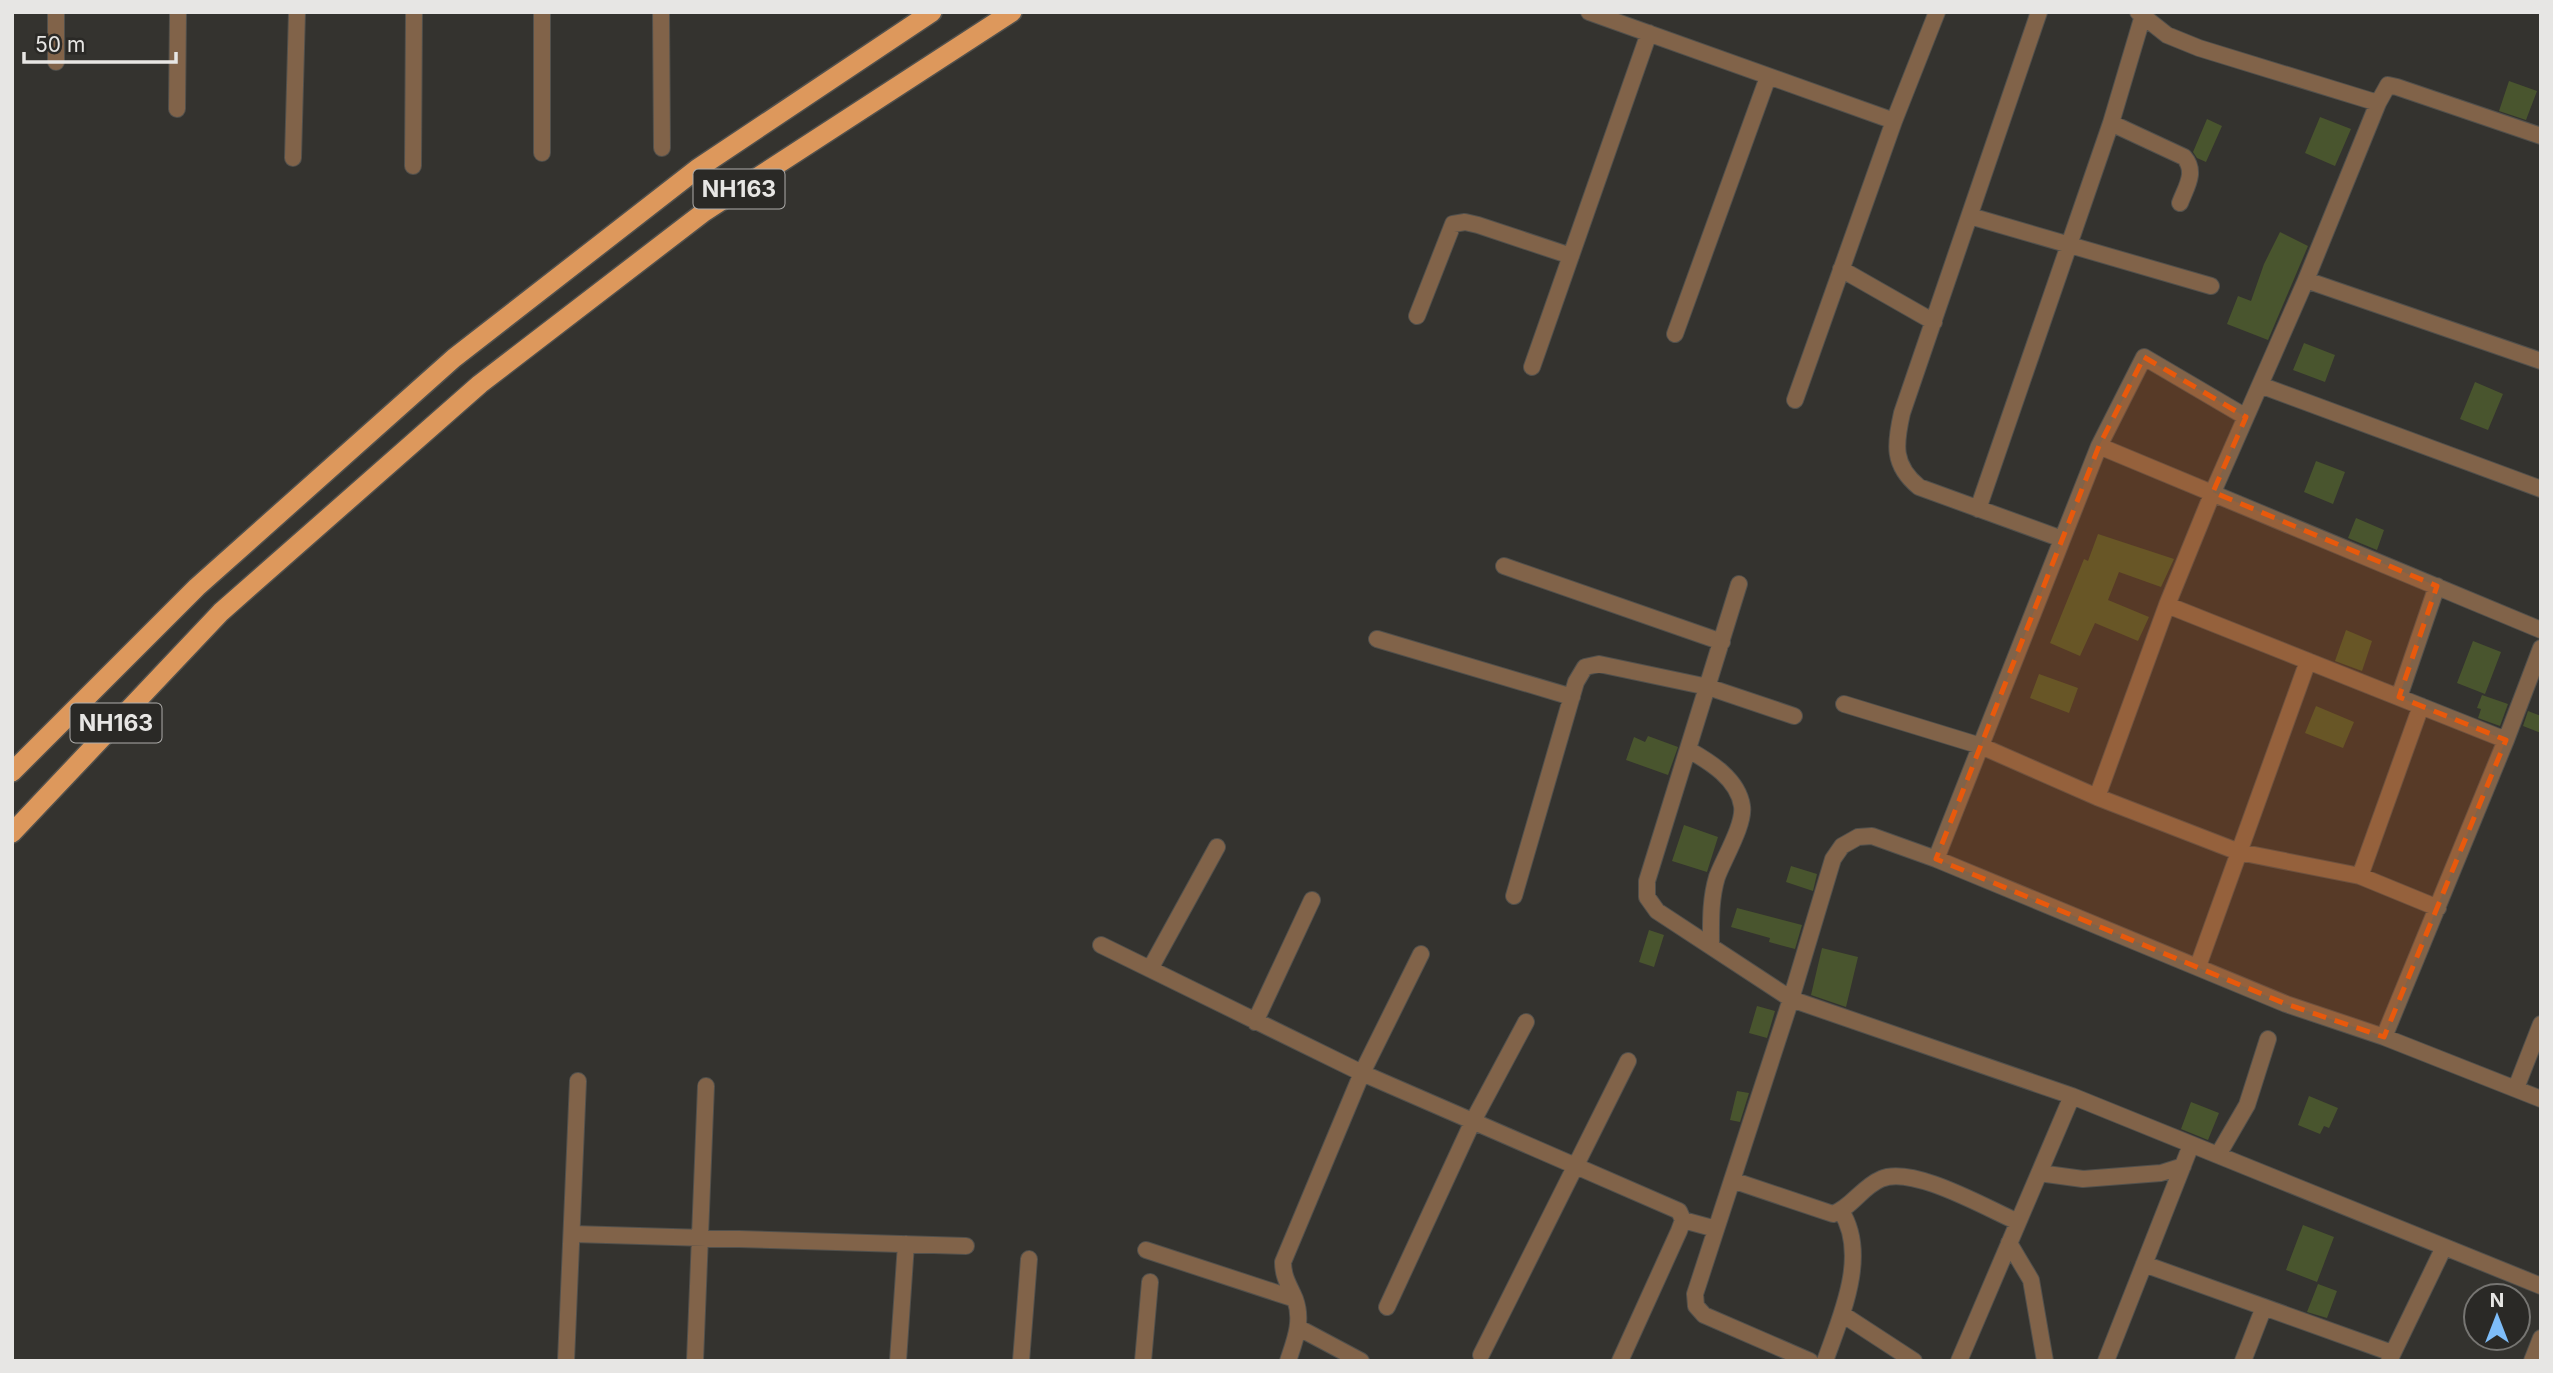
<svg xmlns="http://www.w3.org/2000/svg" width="2553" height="1373" viewBox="0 0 2553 1373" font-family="Inter,sans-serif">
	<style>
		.building { fill: #49552e }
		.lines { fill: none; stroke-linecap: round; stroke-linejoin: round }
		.minor-casing { stroke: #51504c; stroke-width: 18 }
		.trunk-casing { stroke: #51504c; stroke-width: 22 }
		.minor { stroke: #816349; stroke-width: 16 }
		.trunk { stroke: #dd985c; stroke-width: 19 }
		.marked { fill: #e8590c; fill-opacity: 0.2; stroke: #e8590c; stroke-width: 5; stroke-dasharray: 14 9; stroke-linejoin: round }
		.labels { text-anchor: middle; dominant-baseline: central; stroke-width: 7; stroke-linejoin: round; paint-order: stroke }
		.shield { fill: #2a2926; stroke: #aeadab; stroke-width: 2 }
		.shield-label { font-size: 23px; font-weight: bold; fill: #e7e6e4 }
	</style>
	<rect width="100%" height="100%" fill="#34332f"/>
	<!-- building -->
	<path class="building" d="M 2509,81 L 2537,91 L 2526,120 L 2499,111 Z
		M 2320,117 L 2351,129 L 2335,166 L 2305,153 Z
		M 2207,119 L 2222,126 L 2206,162 L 2197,158 L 2193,152 Z
		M 2280,232 L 2308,246 L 2268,340 L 2227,324 L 2238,296 L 2251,301 L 2264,264 Z
		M 2304,343 L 2335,355 L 2325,382 L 2293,370 Z
		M 2475,382 L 2503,394 L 2488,430 L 2460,419 Z
		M 2316,461 L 2345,472 L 2333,504 L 2304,492 Z
		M 2356,518 L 2384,530 L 2377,550 L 2348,538 Z
		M 2098,534 L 2174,559 L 2161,587 L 2119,572 L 2108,600 L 2149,617 L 2138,641 L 2095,623 L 2080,656 L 2050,643 L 2084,559 L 2088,561 Z
		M 2346,630 L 2372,641 L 2362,671 L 2335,661 Z
		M 2473,641 L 2501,652 L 2485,694 L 2457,683 Z
		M 2039,674 L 2078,688 L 2069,713 L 2030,698 Z
		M 2482,695 L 2508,704 L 2500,726 L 2478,718 L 2481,709 L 2477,708 Z
		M 2316,706 L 2354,722 L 2343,748 L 2305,733 Z
		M 2528,711 L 2541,716 L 2541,733 L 2523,726 Z
		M 1648,736 L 1678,747 L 1668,775 L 1626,760 L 1634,737 L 1645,742 Z
		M 1684,825 L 1718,837 L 1707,872 L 1672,861 Z
		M 1791,866 L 1817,874 L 1813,891 L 1786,882 Z
		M 1737,908 L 1802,925 L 1795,949 L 1769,942 L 1770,938 L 1731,927 Z
		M 1649,930 L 1664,935 L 1654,967 L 1639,962 Z
		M 1822,948 L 1858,957 L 1846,1007 L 1811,995 Z
		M 1757,1006 L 1775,1011 L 1767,1038 L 1749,1033 Z
		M 1737,1091 L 1749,1093 L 1740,1122 L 1730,1120 Z
		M 2309,1096 L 2338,1108 L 2329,1128 L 2324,1126 L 2320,1134 L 2298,1125 Z
		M 2191,1102 L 2219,1113 L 2208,1140 L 2181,1129 Z
		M 2303,1225 L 2334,1237 L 2317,1282 L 2286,1270 Z
		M 2318,1284 L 2337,1291 L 2327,1318 L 2307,1312 Z"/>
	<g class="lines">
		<!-- minor casing -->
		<g class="minor-casing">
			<path id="minor" d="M 56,12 L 56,62
				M 542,12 L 542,153
				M 661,12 L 662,148
				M 1589,12 L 1894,121
				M 2039,12 L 1902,413 C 1895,444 1892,465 1919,487 L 2062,539
				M 2138,12 L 2167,35 L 2199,48 L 2378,103 L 2388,85 L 2397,87 L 2541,136
				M 2144,12 L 2111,123 L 2184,157 C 2197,172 2186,187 2180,203
				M 177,109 L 178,12
				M 293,158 L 297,12
				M 413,166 L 414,12
				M 1970,216 L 2211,286
				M 1841,269 L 1934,322
				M 2306,280 L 2541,361
				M 1417,316 L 1453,224 L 1465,222 L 1478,225 L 1571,256
				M 1675,334 L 1768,77
				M 1532,367 L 1649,33
				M 2260,385 L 2541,489
				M 1795,400 L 1894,121 L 1937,12
				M 2099,446 L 2541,630
				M 1978,509 L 2111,123
				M 1504,566 L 1722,642
				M 1739,584 L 1647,881 L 1647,897 L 1657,911 L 1791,999 L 2072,1096 L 2541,1286
				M 2167,605 L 2506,740
				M 1377,639 L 1572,697
				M 2399,697 L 2437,586
				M 1844,704 L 1981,746 L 2097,797 L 2239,852 L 2360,876 L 2438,908
				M 1689,750 C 1710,762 1738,779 1742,806 C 1745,824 1723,860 1717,877 C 1710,900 1711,923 1711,946
				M 2097,797 L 2167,605 L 2213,492 L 2306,280 L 2378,103
				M 1936,859 L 2099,446 L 2144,357 L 2246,417
				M 2360,876 L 2421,706
				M 1514,896 L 1576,682 L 1585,667 L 1599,664 L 1708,687 L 1794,716
				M 1101,945 L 1362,1073 L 1679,1211 L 1683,1220 L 1679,1231 L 1620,1361
				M 2198,966 L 2308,661
				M 1150,969 L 1217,847
				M 1255,1022 L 1312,900
				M 2384,1037 L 2506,740 L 2541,648
				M 2516,1088 L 2541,1024
				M 2218,1155 L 2247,1105 L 2268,1039
				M 2039,1173 L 2083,1179 L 2161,1173 L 2183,1166
				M 1732,1180 L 1833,1214 C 1852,1207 1862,1187 1881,1179 C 1912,1165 1986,1208 2018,1222
				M 1683,1220 L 1716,1229
				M 573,1234 L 966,1246
				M 2009,1243 L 2031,1280 L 2045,1361
				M 1146,1250 L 1295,1299
				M 2144,1264 L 2392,1353
				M 1387,1307 L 1473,1121 L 1526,1022
				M 1842,1314 L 1914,1361
				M 1299,1328 L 1361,1361
				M 1481,1355 L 1628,1061
				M 566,1361 L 578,1081
				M 695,1361 L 706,1086
				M 898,1361 L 906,1244
				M 1021,1361 L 1029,1259
				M 1143,1361 L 1150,1282
				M 1288,1361 C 1295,1340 1303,1321 1295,1299 C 1289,1285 1283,1277 1283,1262 L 1362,1073 L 1421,954
				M 1810,1361 L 1704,1315 L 1696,1306 L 1695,1294 L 1791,999 L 1833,859 L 1842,846 L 1858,837 L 1872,836 L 1936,859 L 2286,1004 L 2384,1037 L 2541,1099
				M 1825,1361 C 1841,1316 1869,1255 1841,1211
				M 1959,1361 L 2072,1096
				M 2106,1361 L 2191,1145
				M 2243,1361 L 2264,1307
				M 2389,1361 L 2444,1247
				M 2532,1361 L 2541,1338"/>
		</g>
		<!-- trunk casing -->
		<g class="trunk-casing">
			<path id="trunk" d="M 12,772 L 197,587 L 454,358 L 697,169 L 932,12
				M 12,833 L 221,612 L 480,384 L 704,212 L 1012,12"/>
		</g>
		<!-- minor -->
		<use href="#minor" class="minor"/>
		<!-- trunk -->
		<use href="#trunk" class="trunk"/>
	</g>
	<!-- marked area -->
	<path class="marked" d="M 2144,357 L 2246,417 L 2213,492 L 2437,586 L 2399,697 L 2506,740 L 2384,1037 L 2286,1004 L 1936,859 L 2099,446 Z"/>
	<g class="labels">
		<!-- shield labels -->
		<g class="shield">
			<rect x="693.5" y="169.5" width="91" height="39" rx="5"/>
			<rect x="70.5" y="703.5" width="91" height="39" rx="5"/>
		</g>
		<g class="shield-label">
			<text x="739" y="189">NH163</text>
			<text x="116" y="723">NH163</text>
		</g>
	</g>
	<!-- border -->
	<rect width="2553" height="1373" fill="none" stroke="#e7e6e4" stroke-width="28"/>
	<!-- north arrow -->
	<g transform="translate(2497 1317)"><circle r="33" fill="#2a2926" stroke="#767572" stroke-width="2"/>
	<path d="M0-5L12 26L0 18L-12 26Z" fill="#7ebdf9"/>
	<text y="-10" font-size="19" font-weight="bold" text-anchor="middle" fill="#e7e6e4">N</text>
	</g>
	<!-- scale -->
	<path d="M24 52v10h152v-10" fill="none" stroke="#e7e6e4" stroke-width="3.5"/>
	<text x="35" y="52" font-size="21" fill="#e7e6e4" stroke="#2a2926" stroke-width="5" paint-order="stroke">50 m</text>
</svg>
